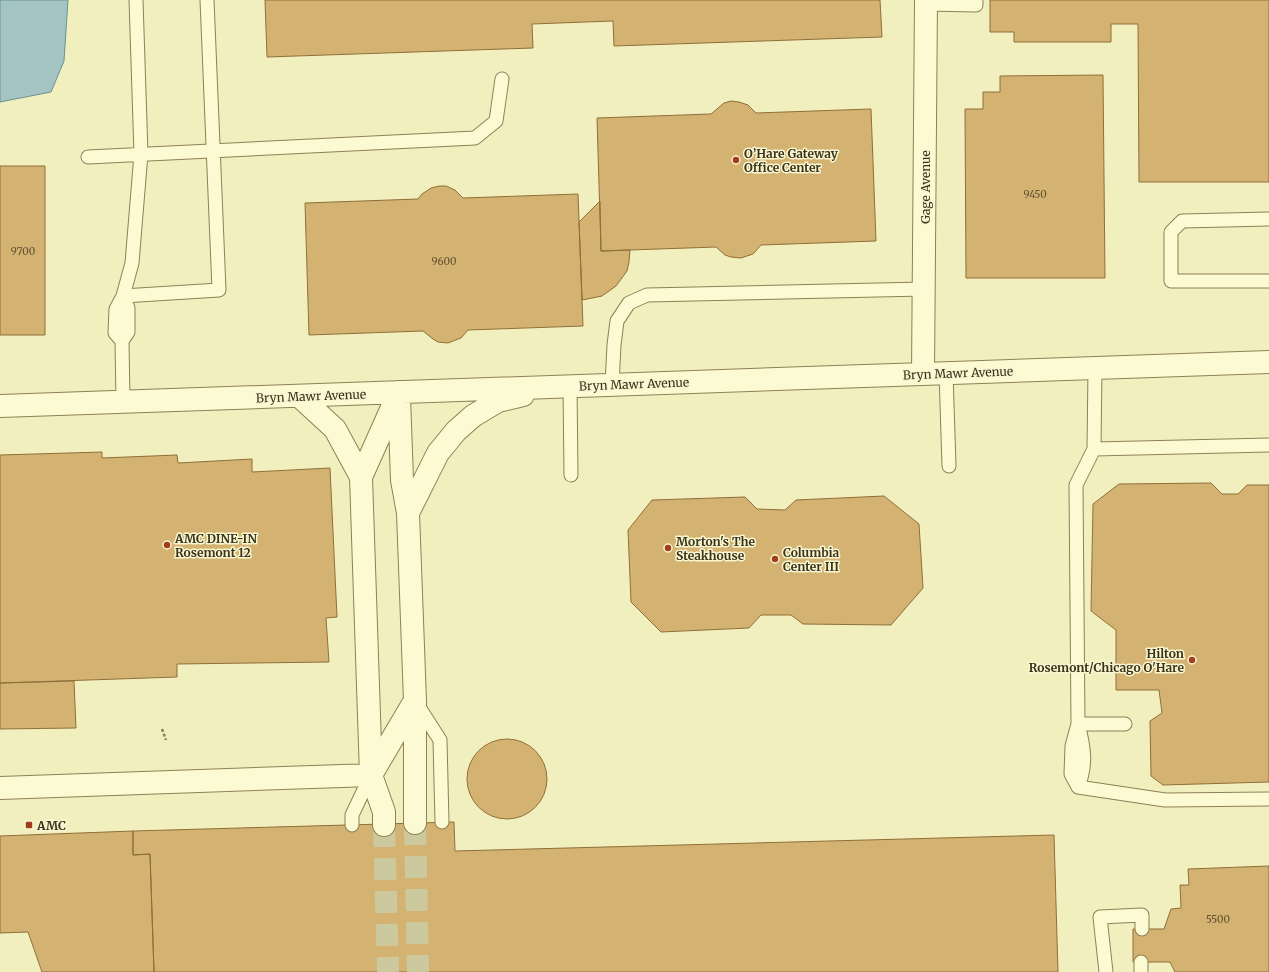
<svg xmlns="http://www.w3.org/2000/svg" width="1269" height="972" viewBox="0 0 1269 972" font-family="Merriweather,serif">
	<style>
		.water { fill: #a3c4c2; stroke: #699392 }
		.building { fill: #d4b271; stroke: #8f6f39 }
		.lines { fill: none; stroke-linecap: round; stroke-linejoin: round }
		.minor-tunnel { stroke: #cdc99e; stroke-width: 22; stroke-dasharray: 22 11; stroke-linecap: butt }
		.service-casing { stroke: #8d8055; stroke-width: 15 }
		.minor-casing { stroke: #8d8055; stroke-width: 24 }
		.path { stroke: #8d8055; stroke-width: 2.5; stroke-dasharray: 3 2; stroke-linecap: butt }
		.service { stroke: #fcfad3; stroke-width: 13 }
		.minor { stroke: #fcfad3; stroke-width: 22 }
		.poi-dot { fill: #a23d1f; stroke: #f9f7d0; stroke-width: 1.5 }
		.labels { text-anchor: middle; dominant-baseline: central; stroke-width: 3; stroke-linejoin: round; paint-order: stroke }
		.number-label { font-size: 10px; fill: #615231 }
		.poi-label { font-size: 12px; font-weight: bold; fill: #3b321c; stroke: #f9f7d0; text-anchor: start }
		.street-label { font-size: 12px; fill: #3b321c; stroke: #f9f7d0 }
	</style>
	<rect width="100%" height="100%" fill="#f2efbf"/>
	<!-- water -->
	<path class="water" d="M 0,0 L 68,0 L 64,61 L 51,92 L 0,102 Z"/>
	<!-- building -->
	<path class="building" d="M 265,0 L 880,0 L 882,37 L 614,46 L 613,21 L 532,24 L 533,48 L 267,57 Z
		M 990,0 L 1269,0 L 1269,182 L 1139,182 L 1138,24 L 1111,24 L 1111,42 L 1014,42 L 1014,32 L 990,32 Z
		M 1103,75 L 1105,278 L 966,278 L 965,109 L 983,109 L 983,92 L 1000,92 L 1000,76 Z
		M 731,101 L 739,102 L 748,105 L 756,113 L 871,109 L 876,241 L 761,245 L 753,254 L 741,258 L 731,257 L 725,255 L 716,247 L 601,251 L 597,118 L 711,114 L 724,103 Z
		M 0,166 L 45,166 L 45,335 L 0,335 Z
		M 439,186 L 446,186 L 455,190 L 463,198 L 578,194 L 583,326 L 468,330 L 461,338 L 448,343 L 438,342 L 433,339 L 423,331 L 309,335 L 305,203 L 418,199 L 422,194 L 431,188 Z
		M 600,201 L 601,251 L 630,250 L 629,262 L 627,271 L 616,286 L 602,296 L 582,300 L 579,222 Z
		M 102,452 L 102,458 L 177,455 L 178,463 L 252,459 L 252,472 L 330,468 L 337,617 L 326,618 L 329,662 L 177,664 L 177,677 L 0,683 L 0,455 Z
		M 1211,483 L 1222,494 L 1238,494 L 1247,485 L 1269,485 L 1269,782 L 1163,785 L 1151,776 L 1150,721 L 1162,713 L 1159,690 L 1116,690 L 1116,630 L 1091,611 L 1093,504 L 1119,484 Z
		M 884,496 L 919,524 L 923,588 L 891,625 L 803,624 L 791,615 L 761,615 L 749,628 L 661,632 L 631,602 L 628,530 L 652,500 L 745,497 L 757,509 L 785,510 L 796,500 Z
		M 74,681 L 76,728 L 0,729 L 0,683 Z
		M467 779a40 40 0 1 1 80 0a40 40 0 1 1-80 0Z
		M 454,822 L 455,851 L 1054,835 L 1058,972 L 154,972 L 150,854 L 133,855 L 133,831 Z
		M 133,831 L 133,855 L 150,854 L 154,972 L 42,972 L 28,932 L 0,933 L 0,836 Z
		M 1269,866 L 1269,972 L 1175,972 L 1170,962 L 1133,962 L 1133,929 L 1164,929 L 1171,909 L 1181,908 L 1180,885 L 1189,885 L 1188,869 Z"/>
	<g class="lines">
		<!-- minor-tunnel -->
		<path class="minor-tunnel" d="M 415,823 L 418,972
			M 384,825 L 388,972"/>
		<!-- service casing -->
		<g class="service-casing">
			<path id="service" d="M 926,4 L 976,5 L 976,0
				M 88,157 L 475,138 L 496,121 L 502,79
				M 1269,219 L 1182,221 L 1171,232 L 1171,281 L 1269,281
				M 123,296 L 219,290 L 207,0
				M 123,296 L 128,308 L 128,332 L 122,341 L 123,402
				M 122,341 L 115,333 L 116,309 L 123,296 L 132,263 L 141,154 L 136,0
				M 946,373 L 949,466
				M 612,385 L 614,345 L 617,321 L 629,303 L 647,295 L 924,289
				M 570,386 L 571,475
				M 1094,449 L 1269,445
				M 417,704 L 440,740 L 442,822
				M 1078,724 L 1072,746 L 1071,774 L 1078,787
				M 1078,724 L 1125,724
				M 1078,787 C 1087,764 1084,747 1078,724 L 1076,485 L 1094,449 L 1095,368
				M 1078,787 L 1165,800 L 1269,799
				M 352,825 L 352,815 L 371,775
				M 1106,972 L 1100,917 L 1142,915 L 1142,929
				M 1141,972 L 1141,962"/>
		</g>
		<!-- minor casing -->
		<g class="minor-casing">
			<path id="minor" d="M 923,374 L 926,0
				M 299,396 L 335,429 L 361,477
				M 399,397 L 402,480 L 408,513 L 415,701 L 415,823
				M 0,406 L 1269,362
				M 408,513 L 438,453 L 456,431 L 473,416 L 498,401 L 523,395
				M 371,775 L 414,702
				M 0,788 L 371,775
				M 384,825 L 384,812 L 371,775 L 361,477 L 399,392"/>
		</g>
		<!-- path -->
		<path class="path" d="M 162,729 L 166,740"/>
		<!-- service -->
		<use href="#service" class="service"/>
		<!-- minor -->
		<use href="#minor" class="minor"/>
	</g>
	<!-- markers -->
	<g class="poi-dot">
		<circle cx="736" cy="160" r="4"/>
		<circle cx="167" cy="545" r="4"/>
		<circle cx="668" cy="548" r="4"/>
		<circle cx="775" cy="559" r="4"/>
		<circle cx="1192" cy="660" r="4"/>
		<rect x="25" y="821" width="8" height="8" rx="2"/>
	</g>
	<g class="labels">
		<!-- number labels -->
		<g class="number-label">
			<text x="1035" y="194">9450</text>
			<text x="23" y="251">9700</text>
			<text x="444" y="261">9600</text>
			<text x="1218" y="919">5500</text>
		</g>
		<!-- poi labels -->
		<g class="poi-label">
			<text x="744" y="153">O’Hare Gateway<tspan x="744" dy="14">Office Center</tspan></text>
			<text x="175" y="538">AMC DINE-IN<tspan x="175" dy="14">Rosemont 12</tspan></text>
			<text x="676" y="541">Morton's The<tspan x="676" dy="14">Steakhouse</tspan></text>
			<text x="783" y="552">Columbia<tspan x="783" dy="14">Center III</tspan></text>
			<text x="1184" y="653" text-anchor="end">Hilton<tspan x="1184" dy="14">Rosemont/Chicago O'Hare</tspan></text>
			<text x="37" y="825">AMC</text>
		</g>
		<!-- street labels -->
		<g class="street-label">
			<text transform="translate(925 187) rotate(-90)">Gage Avenue</text>
			<text transform="translate(958 373) rotate(-2)">Bryn Mawr Avenue</text>
			<text transform="translate(634 384) rotate(-2)">Bryn Mawr Avenue</text>
			<text transform="translate(311 396) rotate(-2)">Bryn Mawr Avenue</text>
		</g>
	</g>
</svg>
